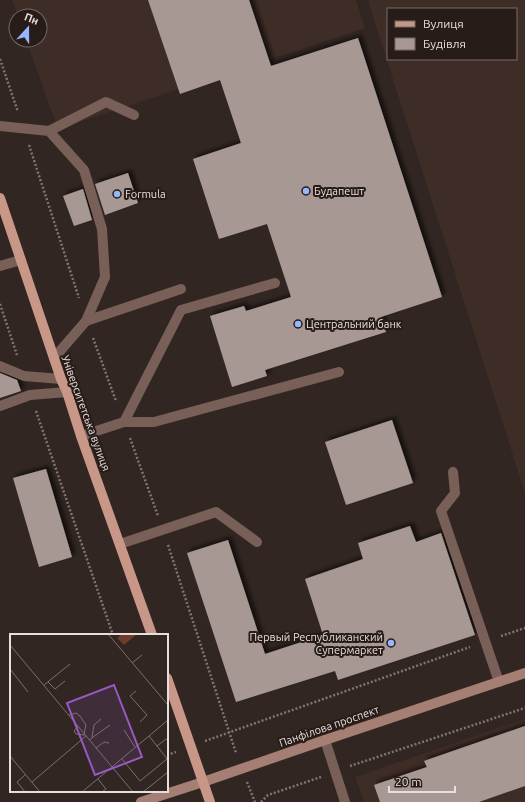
<svg xmlns="http://www.w3.org/2000/svg" width="525" height="802" viewBox="0 0 525 802" font-family="Ubuntu,sans-serif">
	<style>
		.built { fill: #3e2c26; fill-rule: evenodd }
		.building { fill: #a79893; filter: url(#shadow) }
		.lines { fill: none; stroke-linecap: round; stroke-linejoin: round }
		.path { stroke: #7f7571; stroke-width: 2.5; stroke-dasharray: 2 2; stroke-linecap: butt }
		.service { stroke: #786058; stroke-width: 10 }
		.minor { stroke: #786058; stroke-width: 10 }
		.secondary { stroke: #a57f73; stroke-width: 10 }
		.primary { stroke: #c89787; stroke-width: 10 }
		.poi-dot { fill: #94b7fd; stroke: #271c18; stroke-width: 1.5 }
		.labels { text-anchor: middle; dominant-baseline: central; stroke-width: 4; stroke-linejoin: round; paint-order: stroke }
		.poi-label { font-size: 11px; fill: #e7dfdc; stroke: #271c18; text-anchor: start }
		.street-label { font-size: 11px; fill: #e7dfdc; stroke: #271c18 }
		.inset-road { fill: none; stroke: #7a706c; stroke-width: 1 }
		.view { fill: #9659c6; fill-opacity: 0.15; stroke: #9659c6; stroke-width: 2 }
		.inset-edge { fill: none; stroke: #e7dfdc; stroke-width: 2 }
	</style>
	<defs>
		<filter id="shadow"><feDropShadow dx="3.5" dy="-3.5" stdDeviation="2" flood-color="#0009"/></filter>
	</defs>
	<rect width="100%" height="100%" fill="#312622"/>
	<!-- built -->
	<path class="built" d="M 12,0 L 356,0 L 365,28 L 58,129 L 26,40 L 40,40 L 40,16 L 18,16 Z
		M 371,0 L 525,0 L 525,493 L 368,1 ZM 388,9 L 516,9 L 516,59 L 388,59 Z
		M 525,719 L 525,802 L 364,802 L 355,777 Z"/>
	<!-- building -->
	<path class="building" d="M 148,0 L 249,0 L 271,66 L 358,38 L 442,297 L 381,317 L 386,332 L 265,370 L 267,376 L 232,387 L 210,316 L 244,306 L 246,311 L 291,297 L 267,224 L 219,239 L 193,159 L 241,143 L 220,80 L 180,94 Z
		M 128,173 L 138,203 L 105,215 L 95,184 Z
		M 83,189 L 92,220 L 74,226 L 63,196 Z
		M 0,373 L 17,380 L 21,391 L 0,398 Z
		M 392,420 L 413,483 L 346,505 L 325,442 Z
		M 46,469 L 72,557 L 39,567 L 13,478 Z
		M 410,526 L 416,542 L 441,533 L 475,635 L 338,680 L 335,671 L 236,702 L 187,553 L 228,540 L 265,654 L 323,635 L 305,579 L 363,559 L 358,543 Z
		M 525,726 L 525,786 L 479,802 L 380,802 L 374,785 L 427,767 L 424,761 Z"/>
	<g class="lines">
		<!-- path -->
		<path class="path" d="M 0,59 L 18,112
			M 29,145 L 79,298
			M 0,304 L 17,355
			M 93,338 L 116,401
			M 36,411 L 113,635
			M 130,438 L 158,516
			M 168,545 L 236,753
			M 501,636 L 525,628
			M 205,741 L 470,647
			M 167,755 L 176,752
			M 350,766 L 525,708
			M 247,782 L 255,802
			M 261,802 L 268,795 L 321,777"/>
		<!-- service -->
		<path class="service" d="M 0,126 L 49,131 L 84,170 L 102,229 L 105,277 L 86,321 L 54,358
			M 49,131 L 106,102 L 134,115
			M 0,266 L 21,260
			M 86,321 L 181,289
			M 0,366 L 24,376 L 61,379
			M 124,422 L 181,310 L 275,283
			M 81,436 L 124,422 L 154,422 L 339,372
			M 453,472 L 455,493 L 441,511 L 499,682
			M 120,544 L 216,512 L 257,542
			M 325,740 L 345,802"/>
		<!-- minor -->
		<path class="minor" d="M 0,406 L 30,395 L 67,392"/>
		<!-- secondary -->
		<path class="secondary" d="M 141,802 L 203,782 L 325,740 L 525,673"/>
		<!-- primary -->
		<path class="primary" d="M 0,198 L 61,379 L 67,392 L 81,436 L 152,635
			M 167,678 L 210,802"/>
	</g>
	<!-- markers -->
	<g class="poi-dot">
		<circle cx="306" cy="191" r="4"/>
		<circle cx="117" cy="194" r="4"/>
		<circle cx="298" cy="324" r="4"/>
		<circle cx="391" cy="643" r="4"/>
	</g>
	<g class="labels">
		<!-- poi labels -->
		<g class="poi-label">
			<text x="314" y="191">Будапешт</text>
			<text x="125" y="194">Formula</text>
			<text x="306" y="324">Центральний банк</text>
			<text x="383" y="637" text-anchor="end">Первый Республиканский<tspan x="383" dy="13">Супермаркет</tspan></text>
		</g>
		<!-- street labels -->
		<g class="street-label">
			<text transform="translate(86 413) rotate(70)">Університетська вулиця</text>
			<text transform="translate(329 726) rotate(-19)">Панфілова проспект</text>
		</g>
	</g>
	<!-- overview -->
	<g transform="translate(10 634)">
		<rect width="158" height="158" fill="#312622"/>
		<path d="M 112,0 L 127,0 L 114,11 L 107,4 Z" fill="#6c3c2c"/>
		<path class="inset-road" d="M 98,0 L 158,71M 0,11 L 123,158M 122,29 L 132,21M 0,35 L 18,58M 38,48 L 45,55 L 55,47M 34,51 L 60,30M 126,57 L 120,62 L 137,81 L 130,88M 59,81 L 66,79 L 70,82 L 76,91 L 74,100M 68,92 L 64,97 L 66,100 L 75,101M 114,96 L 125,113M 139,102 L 147,112 L 156,105 L 158,107M 82,103 L 84,91 L 91,85M 79,106 L 100,91M 147,112 L 158,126M 86,114 L 94,108 L 99,109M 0,122 L 30,158M 112,125 L 130,147 L 157,125M 15,141 L 7,148 L 15,158M 88,145 L 96,155 L 92,158M 22,148 L 76,102M 72,158 L 158,86M 133,158 L 158,138"/>
		<path class="view" d="M 104,51 L 132,123 L 85,141 L 57,69 Z"/>
		<rect width="158" height="158" class="inset-edge"/>
	</g>
	<!-- legend -->
	<rect x="387" y="8" width="130" height="52" fill="#271c18" stroke="#746a66"/>
	<rect x="395" y="21" width="20" height="6" fill="#c89787" stroke="#746a66"/>
	<text x="423" y="28" font-size="12" fill="#e7dfdc">Вулиця</text>
	<rect x="395" y="38" width="20" height="12" fill="#a79893" stroke="#746a66"/>
	<text x="423" y="48" font-size="12" fill="#e7dfdc">Будівля</text>
	<!-- north arrow -->
	<g transform="translate(28 28) rotate(21)"><circle r="19" fill="#271c18" stroke="#746a66"/>
	<path d="M0-3L7 15L0 10L-7 15Z" fill="#94b7fd"/>
	<text y="-6" font-size="11" font-weight="bold" text-anchor="middle" fill="#e7dfdc">Пн</text>
	</g>
	<!-- scale -->
	<path d="M389 786v6h66v-6" fill="none" stroke="#e7dfdc" stroke-width="2"/>
	<text x="395" y="786" font-size="12" fill="#e7dfdc" stroke="#271c18" stroke-width="3" paint-order="stroke">20 m</text>
</svg>
